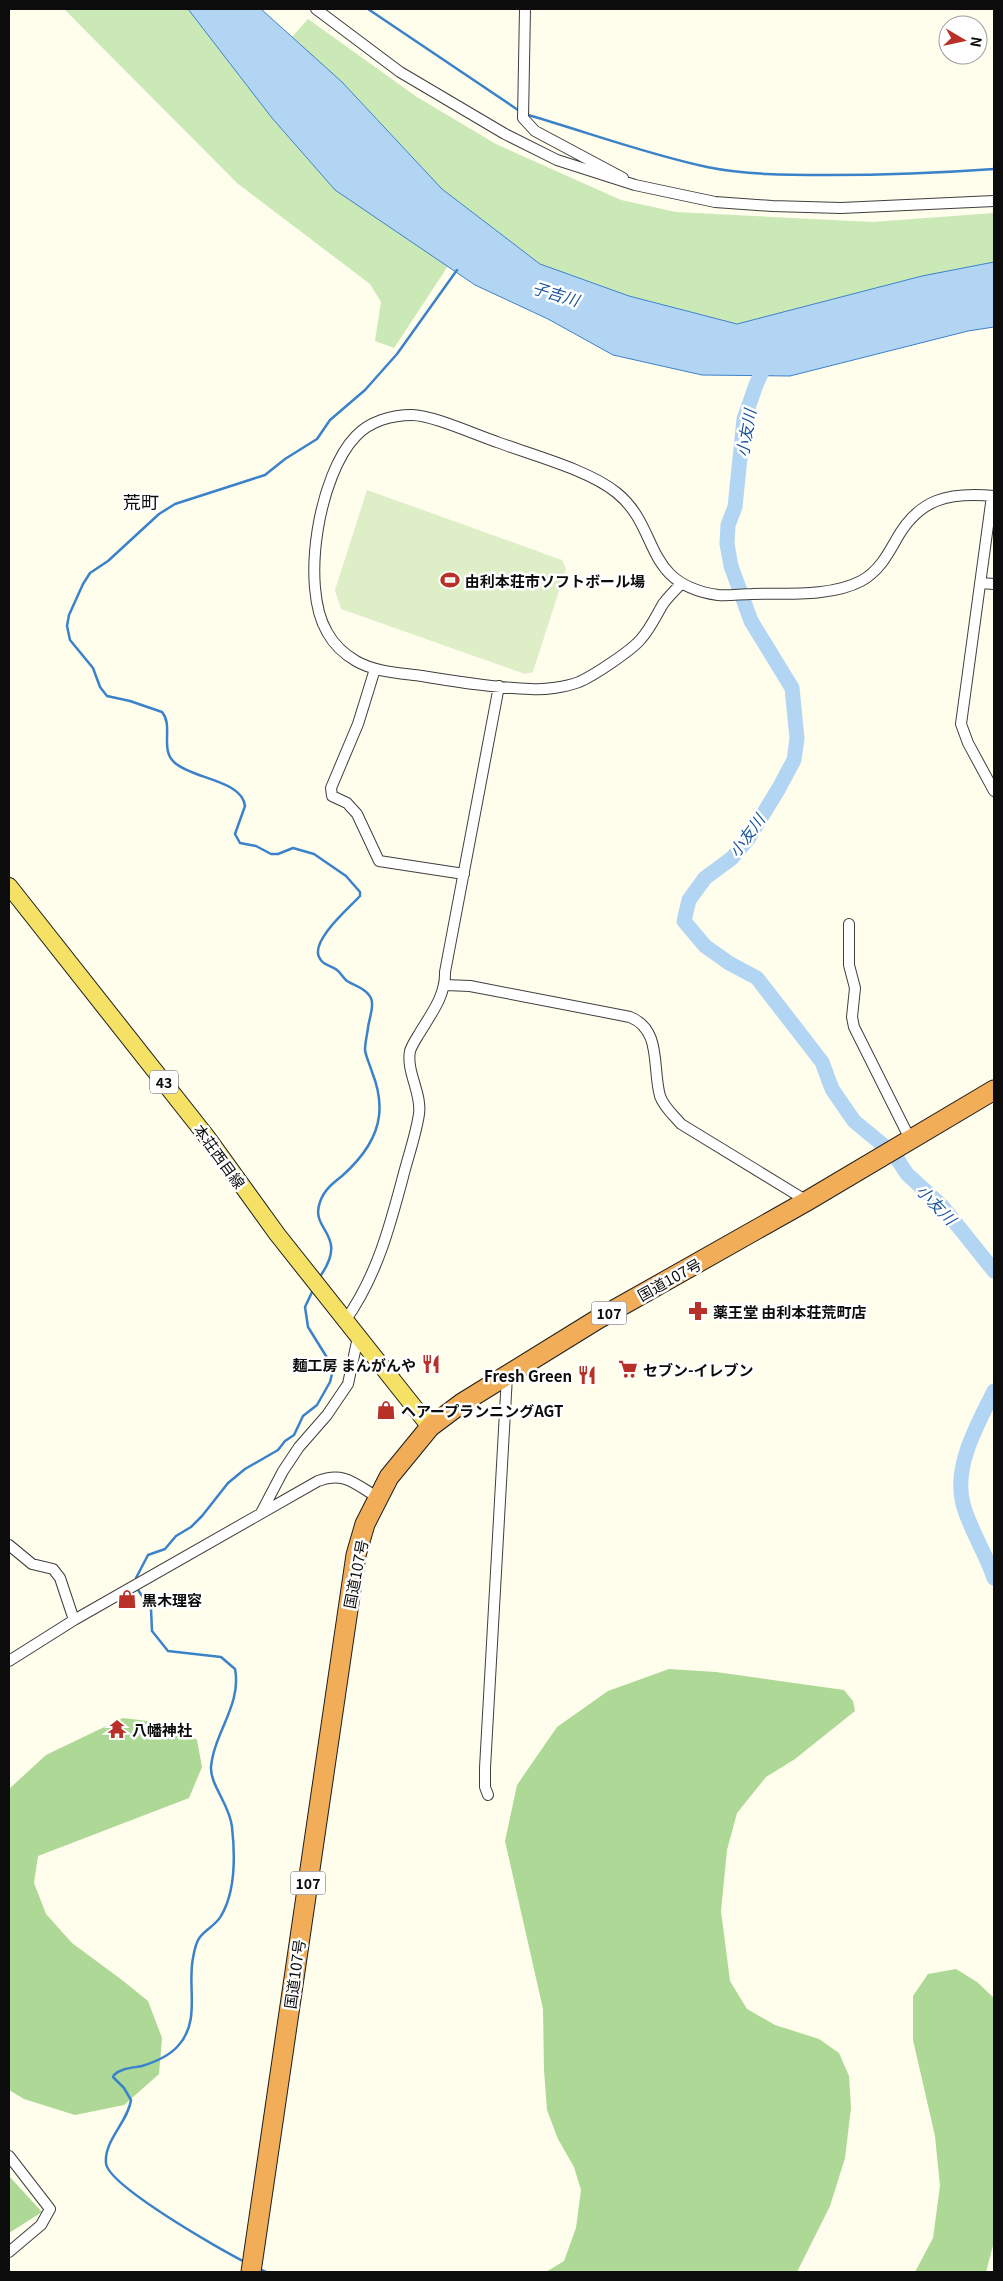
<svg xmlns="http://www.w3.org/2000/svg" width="1003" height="2281" viewBox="0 0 1003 2281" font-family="Georgia,'Noto Sans JP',serif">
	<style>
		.green { fill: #cbe8b7 }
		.forest { fill: #add896 }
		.pitch { fill: #deefc8 }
		.water { fill: #b2d5f4; stroke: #3b82ca }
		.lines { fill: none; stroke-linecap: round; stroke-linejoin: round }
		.stream { stroke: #3b82ca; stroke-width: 2.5 }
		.river { stroke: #b2d5f4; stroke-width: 15 }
		.street-casing { stroke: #3f3f3f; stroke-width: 12 }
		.primary-casing { stroke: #1d1d1d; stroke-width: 18 }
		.highway-casing { stroke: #1d1d1d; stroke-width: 21 }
		.street { stroke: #fff; stroke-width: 10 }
		.primary { stroke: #f5e165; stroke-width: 16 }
		.highway { stroke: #f1ad57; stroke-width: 19 }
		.labels { text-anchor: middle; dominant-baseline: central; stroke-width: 5; stroke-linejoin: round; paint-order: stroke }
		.shield { fill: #fff; stroke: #555; stroke-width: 1 }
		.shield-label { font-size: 14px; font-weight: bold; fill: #0c0c0c }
		.poi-label { font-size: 15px; font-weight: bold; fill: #0c0c0c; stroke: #fff; text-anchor: start }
		.street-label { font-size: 15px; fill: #0c0c0c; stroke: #fff }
		.water-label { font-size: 16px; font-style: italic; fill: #19549a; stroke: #fff }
		.quarter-label { font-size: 18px; fill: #0c0c0c; stroke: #fff }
	</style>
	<rect width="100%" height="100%" fill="#fffdec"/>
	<!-- green -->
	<path class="green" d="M 64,9 L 188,9 L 272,118 L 335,190 L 448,266 L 394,348 L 375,341 L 381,302 L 370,284 L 237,183 Z
		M 308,19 L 417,97 L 496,144 L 621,200 L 676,212 L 872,222 L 994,213 L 994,262 L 922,276 L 737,324 L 629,296 L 540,264 L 442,189 L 342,82 L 292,37 Z"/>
	<!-- forest -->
	<path class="forest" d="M 669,1669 L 716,1672 L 844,1690 L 853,1701 L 855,1711 L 795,1759 L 766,1777 L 737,1813 L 727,1850 L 721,1911 L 730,1981 L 747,2009 L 775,2025 L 819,2039 L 839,2053 L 849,2076 L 851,2108 L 845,2158 L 830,2206 L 797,2272 L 546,2272 L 564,2261 L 576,2228 L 581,2190 L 574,2167 L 558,2139 L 547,2110 L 544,2070 L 543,2009 L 505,1841 L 517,1785 L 557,1727 L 608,1691 Z
		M 123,1718 L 172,1724 L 197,1740 L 202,1767 L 189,1798 L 38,1856 L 34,1883 L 46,1914 L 72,1943 L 122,1980 L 148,2001 L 162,2038 L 159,2074 L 124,2105 L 75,2115 L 24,2099 L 9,2090 L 9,1789 L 46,1755 Z
		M 956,1969 L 977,1982 L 994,1998 L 994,2242 L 986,2272 L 915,2272 L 933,2238 L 940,2186 L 935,2136 L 913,2040 L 913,1996 L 928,1974 Z
		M 9,2176 L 42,2212 L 9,2233 Z"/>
	<!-- pitch -->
	<path class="pitch" d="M 367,490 L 562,560 L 566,569 L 533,672 L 525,674 L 341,609 L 335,590 Z"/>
	<!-- water -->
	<path class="water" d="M 188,9 L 261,9 L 342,82 L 442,189 L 540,264 L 629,296 L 737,324 L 922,276 L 994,262 L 994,327 L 968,331 L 790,376 L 702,375 L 613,355 L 548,319 L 475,285 L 335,190 L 272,118 Z"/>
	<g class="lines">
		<!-- stream -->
		<path class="stream" d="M 368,9 L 518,110
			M 528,115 C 587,132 646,154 707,167 C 746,175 787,175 828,175 C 883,175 939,173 994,169
			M 319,1278 C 351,1233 309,1232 320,1202 C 324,1190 333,1183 342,1176 C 360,1160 376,1141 379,1116 C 381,1100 378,1087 372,1072 C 370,1065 366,1057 365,1050 C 365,1043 367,1035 368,1028 C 369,1018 376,1003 369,995 C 363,987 355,986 347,981 C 343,978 341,973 337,970 C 331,965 323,966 319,957 C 311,940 349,908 360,896 L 360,892 L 346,876 L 314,854 L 293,848 L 278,854 L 271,854 L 256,846 L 240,843 L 235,834 L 245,806 C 242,780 193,779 175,763 C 159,750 174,726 162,712 L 130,701 L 107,696 L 100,687 L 93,668 L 70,640 L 67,626 L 69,615 L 83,584 L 90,573 L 108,561 L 159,514 L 175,504 L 265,475 L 285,459 L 317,439 L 330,420 L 365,390 L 397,354 L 457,270
			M 136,1578 L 148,1555 L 165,1549 L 176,1536 L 191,1527 L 202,1516 L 228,1483 L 245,1469 L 278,1450 L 285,1441 L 294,1435 L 303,1416 L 317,1405 L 330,1382 L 332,1374 L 331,1364 L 308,1327 L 305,1307 L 313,1290
			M 138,1590 L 151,1609 L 152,1631 L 168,1651 L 221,1657 L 235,1669 C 242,1704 214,1733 211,1767 C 210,1785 230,1805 232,1827 C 235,1854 236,1891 221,1916 C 216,1925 206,1929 200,1937 C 196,1942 194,1952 193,1958 C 187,1987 201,2021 178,2046 C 169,2056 155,2062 142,2066 C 132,2068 121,2068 114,2075 L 113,2077 L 124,2088 L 131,2100 C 128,2122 104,2140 106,2163 C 107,2185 221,2250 245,2262
			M 259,2269 L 266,2272"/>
		<!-- river -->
		<path class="river" d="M 768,358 L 756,385 L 744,419 L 735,507 L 728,525 L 727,544 L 731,566 L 751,621 L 792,688 L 797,738 L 795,753 L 794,760 L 779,788 L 748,839 L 732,858 L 705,878 L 689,900 L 684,921 L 705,946 L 729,963 L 757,978 L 822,1062 L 832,1089 L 854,1121 L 894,1154 L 907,1174 L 942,1206 L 994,1271
			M 994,1391 C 978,1424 953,1466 963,1504 C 970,1530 986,1553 994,1578"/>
		<!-- street casing -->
		<g class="street-casing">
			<path id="street" d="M 316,9 L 400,72 L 505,134 L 557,160 L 635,185 L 715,202 L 772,206 L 841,208 L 994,201
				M 525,9 L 523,118 L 535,131 L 623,178
				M 992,496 L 961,724 L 968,743 L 994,791
				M 981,583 L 994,584
				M 681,584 C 675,590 668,597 663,604 C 656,616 650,629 641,639 C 631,651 593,676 579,682 C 566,687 545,690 531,689 C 495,688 458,682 422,676 C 400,673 375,672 356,661 C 344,654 333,643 327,632 C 300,586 319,474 356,436 C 370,421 392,415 412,415 C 432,415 476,435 497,442 C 532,455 589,470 617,493 C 661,529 642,584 718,595 C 729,596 741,594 752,594 C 785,593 831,597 861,581 C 878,572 887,556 896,540 C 919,498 949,492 994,496
				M 375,669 L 358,724 L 331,788 L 332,796 L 347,803 L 357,814 L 379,861 L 464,874
				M 849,924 L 849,965 L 855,988 L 852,1017 L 854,1027 L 910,1139
				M 445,985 L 470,986 L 630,1017 C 662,1030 652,1067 660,1096 C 663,1106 674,1116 681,1124 L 807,1201
				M 345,1321 C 377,1276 390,1226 404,1173 C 409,1154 416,1134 419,1114 C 422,1093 406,1072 410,1051 C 412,1045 416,1039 419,1034 C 431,1014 446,995 445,972 L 499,686
				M 261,1513 L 283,1471 L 299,1447 L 327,1415 L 348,1384 L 358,1337
				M 9,1545 L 32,1564 L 53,1569 L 60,1578 L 74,1620
				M 9,1661 L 74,1620 L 318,1481 C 344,1471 355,1484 377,1497
				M 488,1795 L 485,1787 L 485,1768 L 507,1376
				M 9,2156 L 50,2209 L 41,2225 L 9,2252"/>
		</g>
		<!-- primary casing -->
		<g class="primary-casing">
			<path id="primary" d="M 9,886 L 207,1137 L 277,1234 L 430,1427"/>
		</g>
		<!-- highway casing -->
		<g class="highway-casing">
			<path id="highway" d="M 251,2272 L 356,1555 L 365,1524 L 389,1477 L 430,1427 L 462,1403 L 598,1319 L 807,1201 L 994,1090"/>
		</g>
		<!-- street -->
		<use href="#street" class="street"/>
		<!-- primary -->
		<use href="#primary" class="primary"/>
		<!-- highway -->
		<use href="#highway" class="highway"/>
	</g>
	<!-- icons -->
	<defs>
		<g id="stadium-bare" transform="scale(1.5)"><path d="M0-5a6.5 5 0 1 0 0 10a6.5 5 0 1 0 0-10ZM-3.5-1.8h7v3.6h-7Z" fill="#b83028" stroke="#fff" stroke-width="2.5" paint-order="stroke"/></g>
		<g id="pharmacy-bare" transform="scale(1.5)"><path d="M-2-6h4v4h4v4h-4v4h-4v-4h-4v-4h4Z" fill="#b83028" stroke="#fff" stroke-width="2.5" paint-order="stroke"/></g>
		<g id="restaurant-bare" transform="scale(1.5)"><path d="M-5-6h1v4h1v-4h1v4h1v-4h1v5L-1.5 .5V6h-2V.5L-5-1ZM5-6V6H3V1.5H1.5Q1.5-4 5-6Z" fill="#b83028" stroke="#fff" stroke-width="2.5" paint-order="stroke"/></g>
		<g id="supermarket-bare" transform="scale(1.5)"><path d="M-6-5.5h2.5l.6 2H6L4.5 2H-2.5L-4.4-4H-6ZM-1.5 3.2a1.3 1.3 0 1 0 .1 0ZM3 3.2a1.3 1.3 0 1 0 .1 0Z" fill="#b83028" stroke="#fff" stroke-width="2.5" paint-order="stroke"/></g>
		<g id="shop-bare" transform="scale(1.5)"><path d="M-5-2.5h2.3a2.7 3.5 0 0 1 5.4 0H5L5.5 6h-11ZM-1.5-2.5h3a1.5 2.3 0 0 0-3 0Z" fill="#b83028" stroke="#fff" stroke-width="2.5" paint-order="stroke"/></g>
		<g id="temple-bare" transform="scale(1.5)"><path d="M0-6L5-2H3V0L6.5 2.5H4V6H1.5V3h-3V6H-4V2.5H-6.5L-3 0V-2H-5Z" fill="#b83028" stroke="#fff" stroke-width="2.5" paint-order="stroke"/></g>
	</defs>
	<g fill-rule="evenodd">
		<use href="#stadium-bare" x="450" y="580"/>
		<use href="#pharmacy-bare" x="698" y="1311"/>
		<use href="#restaurant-bare" x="431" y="1364"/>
		<use href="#supermarket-bare" x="628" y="1369"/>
		<use href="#restaurant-bare" x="587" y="1375"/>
		<use href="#shop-bare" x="386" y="1410"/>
		<use href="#shop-bare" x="127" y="1599"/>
		<use href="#temple-bare" x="117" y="1729"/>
	</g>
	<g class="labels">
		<!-- shield labels -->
		<g class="shield">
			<rect x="150" y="1070.5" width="28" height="23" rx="4"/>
			<rect x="591.5" y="1301.5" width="35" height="23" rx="4"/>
			<rect x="290.5" y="1871.5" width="35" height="23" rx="4"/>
		</g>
		<g class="shield-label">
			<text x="164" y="1082">43</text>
			<text x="609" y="1313">107</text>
			<text x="308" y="1883">107</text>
		</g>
		<!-- poi labels -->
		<g class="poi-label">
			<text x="465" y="580">由利本荘市ソフトボール場</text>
			<text x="713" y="1311">薬王堂 由利本荘荒町店</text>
			<text x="416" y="1364" text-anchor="end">麺工房 まんがんや</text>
			<text x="643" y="1369">セブン-イレブン</text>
			<text x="572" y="1375" text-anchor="end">Fresh Green</text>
			<text x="401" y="1410">ヘアープランニングAGT</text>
			<text x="142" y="1599">黒木理容</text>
			<text x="132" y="1729">八幡神社</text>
		</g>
		<!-- street labels -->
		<g class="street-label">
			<text transform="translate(220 1156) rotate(54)">本荘西目線</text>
			<text transform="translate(669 1279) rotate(-29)">国道107号</text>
			<text transform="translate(355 1574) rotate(-79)">国道107号</text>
			<text transform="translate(294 1974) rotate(-82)">国道107号</text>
		</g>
		<!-- water labels -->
		<g class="water-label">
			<text transform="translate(556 293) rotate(17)">子吉川</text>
			<text transform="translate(745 433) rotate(-80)">小友川</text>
			<text transform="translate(746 835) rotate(-54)">小友川</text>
			<text transform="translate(937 1204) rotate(46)">小友川</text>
		</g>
		<!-- quarter labels -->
		<g class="quarter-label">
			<text x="141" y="501">荒町</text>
		</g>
	</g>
	<!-- border -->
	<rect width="1003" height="2281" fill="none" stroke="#0c0c0c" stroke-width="20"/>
	<!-- north arrow -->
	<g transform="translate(963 40) rotate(99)"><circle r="24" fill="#ffffff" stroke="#9e9e9e"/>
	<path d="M0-4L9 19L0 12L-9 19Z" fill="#b83028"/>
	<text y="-8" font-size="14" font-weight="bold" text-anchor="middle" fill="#0c0c0c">N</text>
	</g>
</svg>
